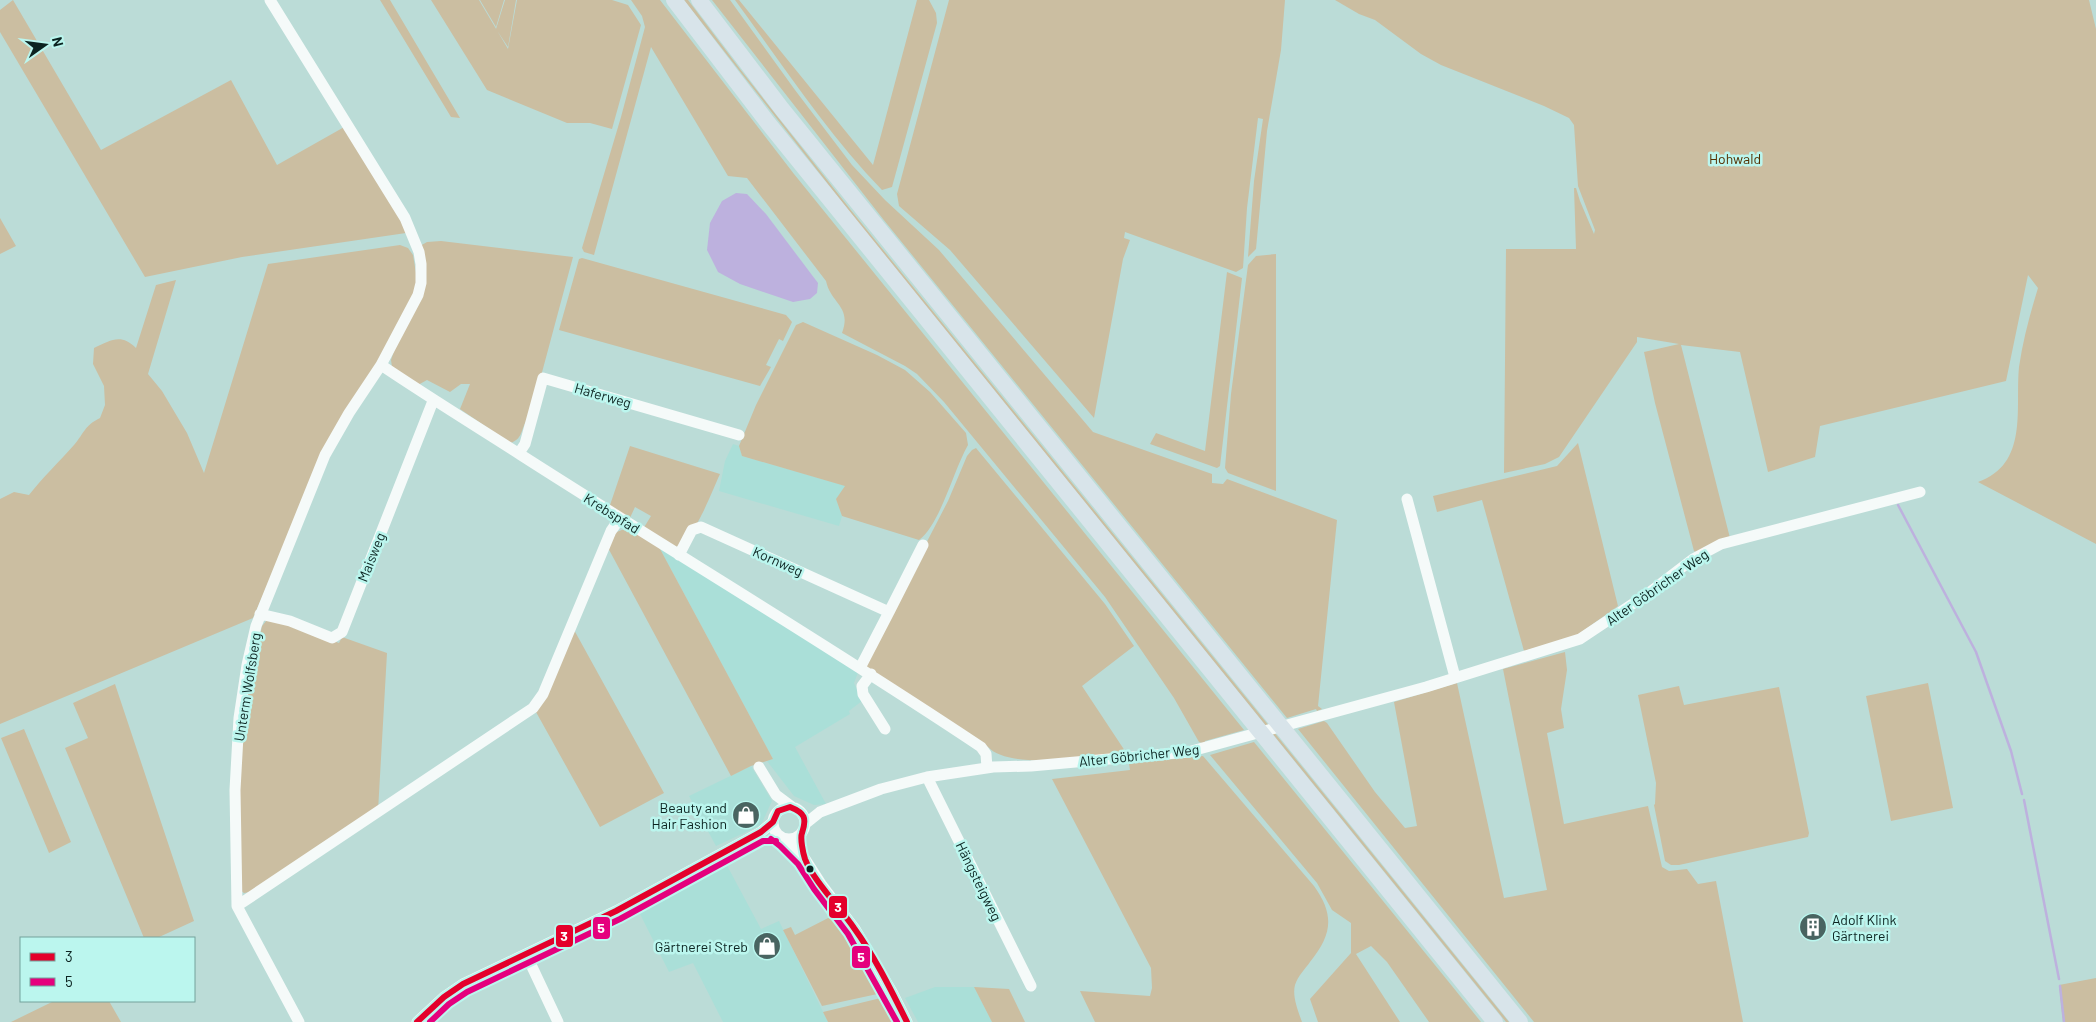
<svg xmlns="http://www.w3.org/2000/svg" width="2096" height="1022" viewBox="0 0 2096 1022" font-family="Barlow,sans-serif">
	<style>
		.built { fill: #aadfd8 }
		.green { fill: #cbbea1 }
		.water { fill: #bdb1de }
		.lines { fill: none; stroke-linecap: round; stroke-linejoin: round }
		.stream { stroke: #bdb1de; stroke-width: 2.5 }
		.minor { stroke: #f5faf9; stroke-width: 11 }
		.highway { stroke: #d8e4ea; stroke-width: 16 }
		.bus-1-casing { stroke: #bbf6ee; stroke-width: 10 }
		.bus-2-casing { stroke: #bbf6ee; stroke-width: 10 }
		.bus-1 { stroke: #e4002b; stroke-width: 6 }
		.bus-2 { stroke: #e5007d; stroke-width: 6 }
		.bus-dot { fill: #0c2421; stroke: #bbf6ee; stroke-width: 2 }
		.labels { text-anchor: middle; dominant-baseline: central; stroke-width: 5; stroke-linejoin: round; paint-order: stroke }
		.park-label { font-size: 14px; fill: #532f00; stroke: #bbf6ee }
		.street-label { font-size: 14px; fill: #0c2421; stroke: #bbf6ee }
		.poi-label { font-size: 14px; fill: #0c2421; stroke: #bbf6ee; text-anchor: end }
		.line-badge { stroke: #bbf6ee; stroke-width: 2 }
		.badge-label { font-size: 14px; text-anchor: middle; font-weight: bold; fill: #fff }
	</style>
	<rect width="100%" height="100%" fill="#bbdcd7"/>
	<!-- built -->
	<path class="built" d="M 733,444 L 739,446 L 742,456 L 846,486 L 836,499 L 842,516 L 839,526 L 719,491 L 725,461 Z
		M 659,547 L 859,670 L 854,683 L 862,701 L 849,711 L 850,714 L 795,747 L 826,804 L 814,805 L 794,796 L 767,761 L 773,759 Z
		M 751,766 L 772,801 L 761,825 L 716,846 L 689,796 Z
		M 723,858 L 761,929 L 779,921 L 828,1022 L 723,1022 L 693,963 L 669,972 L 637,908 Z
		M 935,987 L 974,987 L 992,1022 L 918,1022 L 905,998 Z"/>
	<!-- green -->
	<path class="green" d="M 13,0 L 101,150 L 231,80 L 277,165 L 346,126 L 392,200 L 406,233 L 242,257 L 145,277 L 0,32 L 0,10 Z
		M 380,0 L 390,0 L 460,118 L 451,117 Z
		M 431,0 L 479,0 L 508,49 L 517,0 L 612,0 L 628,5 L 641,25 L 612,129 L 590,123 L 567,123 L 487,90 Z
		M 480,0 L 504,0 L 496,27 Z
		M 505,0 L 516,0 L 508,47 L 496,29 Z
		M 631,0 L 660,0 L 794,174 L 1244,730 L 1205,741 L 1205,744 L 1199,742 L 1174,698 L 1105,597 L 944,402 L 917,374 L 905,366 L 842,333 C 852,306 831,304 826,281 L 747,178 L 728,176 L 651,47 L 594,255 L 584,252 L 582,248 L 621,117 L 645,27 L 642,16 Z
		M 684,0 L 688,0 L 740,69 L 850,209 L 1509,1022 L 1506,1022 L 849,211 Z
		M 712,0 L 730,0 L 795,90 L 852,165 L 885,200 L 939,250 L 1093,432 L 1212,474 L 1212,483 L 1223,484 L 1227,479 L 1337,520 L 1318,706 L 1322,709 L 1317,711 L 1316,709 L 1287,718 L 883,219 Z
		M 735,0 L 739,0 L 873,165 L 917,0 L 929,0 L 936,13 L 937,23 L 892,187 L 882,190 C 827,133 782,64 735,0 Z
		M 949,0 L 1285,0 L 1281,50 L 1267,131 L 1256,249 L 1248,257 L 1254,181 L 1263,119 L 1258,118 L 1247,208 L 1243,268 L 1236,272 L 1125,232 L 1124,238 L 1130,240 L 1123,259 L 1094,418 L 950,250 L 899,206 L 897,194 Z
		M 1335,0 L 2089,0 L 2096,29 L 2096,544 L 1978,482 C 2029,464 2015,409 2019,367 C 2023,340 2030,314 2038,288 L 2028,275 L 2006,381 L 1820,426 L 1815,457 L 1768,472 L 1740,352 L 1681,345 L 1730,538 L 1698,553 L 1694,551 L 1655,403 L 1644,352 L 1679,344 L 1637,337 L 1637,342 L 1559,457 L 1545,464 L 1504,473 L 1506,249 L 1576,249 L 1574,188 L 1576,188 L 1580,201 L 1594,234 L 1595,230 L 1578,186 L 1574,125 L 1569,118 L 1544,106 L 1441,65 L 1421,54 L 1375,20 L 1359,14 Z
		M 0,218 L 16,246 L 0,254 Z
		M 441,241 L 573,257 L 530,417 C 520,425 525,439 510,443 L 504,439 L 460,409 L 470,384 L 461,384 L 450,392 L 427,380 L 418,385 L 392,367 L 391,360 L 396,345 L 422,297 L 420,246 L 427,242 Z
		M 400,245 L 408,248 L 413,255 L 416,273 L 416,290 L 394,335 L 335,429 L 253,618 L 0,724 L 0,499 L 14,492 L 29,495 C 43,477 59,462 74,445 C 85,432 84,426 100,418 L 105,405 L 104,386 L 93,364 L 94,348 C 111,340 121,333 136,348 L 156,285 L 176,280 L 148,374 L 162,391 L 187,433 L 204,473 L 268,264 Z
		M 1276,254 L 1276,491 L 1228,473 L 1225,468 L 1231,394 L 1248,265 L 1256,256 Z
		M 582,258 L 786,315 L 792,322 L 783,341 L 779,339 L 766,365 L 771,367 L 760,386 L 559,330 L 579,259 Z
		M 1227,272 L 1242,278 L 1220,466 L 1217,468 L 1150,444 L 1156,433 L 1205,451 Z
		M 803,322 L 877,355 L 905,370 L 930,392 L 966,433 L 968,445 C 954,469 940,525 919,540 L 842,516 L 836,499 L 845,486 L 742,456 L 739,446 L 756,405 L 796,325 Z
		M 1578,443 L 1618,606 L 1576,636 L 1524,651 L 1482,500 L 1437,512 L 1433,496 L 1557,466 Z
		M 630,446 L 720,474 C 711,493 694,542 674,548 L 643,529 L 651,516 L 635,507 L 629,520 L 609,508 Z
		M 976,448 L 1105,604 L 1134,646 L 1082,686 L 1125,751 C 1094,757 1011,771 988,747 L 866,668 L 875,642 L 948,501 L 967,456 L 972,450 Z
		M 627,528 L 659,547 L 773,759 L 751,766 L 731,776 L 607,546 L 614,533 Z
		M 267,620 L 276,620 L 339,643 L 342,637 L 387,653 L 378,811 L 250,892 L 244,893 L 240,890 L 239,794 L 243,716 L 262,626 Z
		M 573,628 L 664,793 L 600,827 L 536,712 Z
		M 1565,652 L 1567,670 L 1561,709 L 1564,728 L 1547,733 L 1564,824 L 1648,806 L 1662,867 L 1669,871 L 1687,869 L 1698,884 L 1716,881 L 1743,1022 L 1534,1022 L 1298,729 L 1324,721 L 1327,723 L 1375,792 L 1405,828 L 1417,826 L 1394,702 L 1457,683 L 1504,898 L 1547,890 L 1503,669 Z
		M 1928,683 L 1953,808 L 1891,821 L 1866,696 Z
		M 115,684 L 194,921 L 157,938 L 144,938 L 65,748 L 88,738 L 73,703 Z
		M 1679,686 L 1684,705 L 1779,687 L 1809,833 L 1808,837 L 1679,865 L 1671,865 L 1665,861 L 1654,805 L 1655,804 L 1656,783 L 1638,695 Z
		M 24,729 L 71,842 L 49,853 L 1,738 Z
		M 1254,742 L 1452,986 L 1481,1022 L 1429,1022 L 1387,962 L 1371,946 L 1356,954 L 1400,1022 L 1318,1022 L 1310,999 L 1351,953 L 1351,923 L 1332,910 L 1317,883 L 1210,755 Z
		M 1203,756 L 1314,886 C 1335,915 1332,935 1310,962 C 1305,969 1298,976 1295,985 C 1292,996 1298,1011 1302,1022 L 1095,1022 L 1080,991 L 1150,996 L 1152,988 L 1151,968 L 1052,779 L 1130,770 L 1129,764 Z
		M 834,915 L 855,943 L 882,993 L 822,1006 L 783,930 L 791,927 L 795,935 Z
		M 2096,978 L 2096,1022 L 2063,1022 L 2059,985 Z
		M 974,987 L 1009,989 L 1025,1022 L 992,1022 Z
		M 885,997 L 897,1022 L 828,1022 L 823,1012 Z
		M 54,1001 L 109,1001 L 121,1022 L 11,1022 Z"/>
	<!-- water -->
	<path class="water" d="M 736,193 L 747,194 L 766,214 L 818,283 L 817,293 L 810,299 L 793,302 L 740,284 L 718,272 L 707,250 L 710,223 L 722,201 Z"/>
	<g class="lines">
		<!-- stream -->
		<path class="stream" d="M 1898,505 L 1976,652 L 2011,751 L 2022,794
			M 2024,800 L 2059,979
			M 2060,986 L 2064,1022"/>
		<!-- minor -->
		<path class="minor" d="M 270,0 L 405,218 L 419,252 L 421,264 L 421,283 L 418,295 L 381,365 L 349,413 L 325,455 L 256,626 L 247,665 L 239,718 L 235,790 L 237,906 L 299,1022
			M 381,365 C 427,396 474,425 521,455 C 674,553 830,646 981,747 L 986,754 L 987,768
			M 519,453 L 525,444 L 543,378 L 739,435
			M 1407,499 L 1455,677
			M 679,555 L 692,530 L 701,527 L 889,612 L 860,668
			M 889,612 L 923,545
			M 260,614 L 290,621 L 332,638 L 342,632 L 433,401
			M 871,674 L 862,686 L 863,694 L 885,729
			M 759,767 L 776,795 L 792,807
			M 927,777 L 1031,986
			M773 823a16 16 0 1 1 32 0a16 16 0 1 1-32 0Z
			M 805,824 L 820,812 L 881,789 L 927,777 L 993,767 L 1031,766 L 1188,752 L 1426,687 L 1580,639 L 1646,595 L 1693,559 L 1721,544 L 1920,492
			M 786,839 L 805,859 L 821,884 L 855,929 L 892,992 L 907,1022
			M 237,906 L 533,708 L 543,694 L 611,531 L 620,518
			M 526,954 L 558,1022
			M 417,1022 L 444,997 L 463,984 L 616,911 L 761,832 L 773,822"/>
		<!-- highway -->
		<path class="highway" d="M 674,0 L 768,123 L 1495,1022
			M 699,0 L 782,109 L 1520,1022"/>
		<!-- bus-1 casing -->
		<g class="bus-1-casing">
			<path id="bus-1" d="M 417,1022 L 444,997 L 463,984 L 616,911 L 761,832 L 773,822 L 778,811 L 790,807 C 805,813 807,818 802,833 C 800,838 803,853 805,859 C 813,880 841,909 854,928 C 875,957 891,990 907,1022"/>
		</g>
		<!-- bus-2 casing -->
		<g class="bus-2-casing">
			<path id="bus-2" d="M 771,839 L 780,846 L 798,864 L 814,889 L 848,934 L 897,1022
				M 430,1022 L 449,1004 L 467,992 L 620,919 L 763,841 L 776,841"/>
		</g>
		<!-- bus-1 -->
		<use href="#bus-1" class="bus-1"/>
		<!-- bus-2 -->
		<use href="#bus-2" class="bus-2"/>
	</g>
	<!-- icons -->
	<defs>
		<g id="shop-disc" transform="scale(1.4375)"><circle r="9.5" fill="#496461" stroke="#bbf6ee"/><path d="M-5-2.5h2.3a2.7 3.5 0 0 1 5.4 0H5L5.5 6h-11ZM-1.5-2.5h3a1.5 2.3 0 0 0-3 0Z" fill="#fff"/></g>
		<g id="building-disc" transform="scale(1.4375)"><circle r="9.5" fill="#496461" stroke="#bbf6ee"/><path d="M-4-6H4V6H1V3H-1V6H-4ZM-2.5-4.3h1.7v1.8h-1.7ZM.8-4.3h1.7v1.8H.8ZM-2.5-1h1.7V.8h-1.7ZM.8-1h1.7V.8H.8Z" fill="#fff"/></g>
	</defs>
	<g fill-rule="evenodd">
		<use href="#shop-disc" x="746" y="815"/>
		<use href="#building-disc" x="1813" y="927"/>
		<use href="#shop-disc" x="767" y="946"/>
	</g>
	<!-- markers -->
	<circle class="bus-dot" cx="810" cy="869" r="4.5"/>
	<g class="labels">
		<!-- park labels -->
		<g class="park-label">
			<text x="1735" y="158">Hohwald</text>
		</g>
		<!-- street labels -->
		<g class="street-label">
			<text transform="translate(603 395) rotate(16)">Haferweg</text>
			<text transform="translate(612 513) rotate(32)">Krebspfad</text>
			<text transform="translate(371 557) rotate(-68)">Maisweg</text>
			<text transform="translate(778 561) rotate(24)">Kornweg</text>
			<text transform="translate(1657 587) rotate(-35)">Alter Göbricher Weg</text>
			<text transform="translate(247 687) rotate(-81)">Unterm Wolfsberg</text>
			<text transform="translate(1139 755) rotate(-6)">Alter Göbricher Weg</text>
			<text transform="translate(979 881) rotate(64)">Hängsteigweg</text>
		</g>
		<!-- poi labels -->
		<g class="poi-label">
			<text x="727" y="807">Beauty and<tspan x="727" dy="16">Hair Fashion</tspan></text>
			<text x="1832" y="919" text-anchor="start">Adolf Klink<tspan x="1832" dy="16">Gärtnerei</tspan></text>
			<text x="748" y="946">Gärtnerei Streb</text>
		</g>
	</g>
	<g class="line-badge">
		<rect x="828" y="895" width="20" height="24" rx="5" fill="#e4002b"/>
		<rect x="592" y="916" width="19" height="24" rx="5" fill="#e5007d"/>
		<rect x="555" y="924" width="19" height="24" rx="5" fill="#e4002b"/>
		<rect x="851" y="945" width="20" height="24" rx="5" fill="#e5007d"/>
	</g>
	<g class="badge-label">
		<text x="838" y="912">3</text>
		<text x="601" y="933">5</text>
		<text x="564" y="941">3</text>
		<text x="861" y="962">5</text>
	</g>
	<!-- legend -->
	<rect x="20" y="937" width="175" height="65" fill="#bbf6ee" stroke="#75a29c"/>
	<rect x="30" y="953" width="25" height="8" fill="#e4002b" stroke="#75a29c"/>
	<text x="65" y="962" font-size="15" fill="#0c2421">3</text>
	<rect x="30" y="978" width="25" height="8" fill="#e5007d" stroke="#75a29c"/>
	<text x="65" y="987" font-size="15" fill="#0c2421">5</text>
	<!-- north arrow -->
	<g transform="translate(45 45) rotate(76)" stroke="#bbf6ee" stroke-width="4" paint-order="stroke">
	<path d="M0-4L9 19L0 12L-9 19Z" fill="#0c2421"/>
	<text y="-8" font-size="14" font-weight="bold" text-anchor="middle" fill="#0c2421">N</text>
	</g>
</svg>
